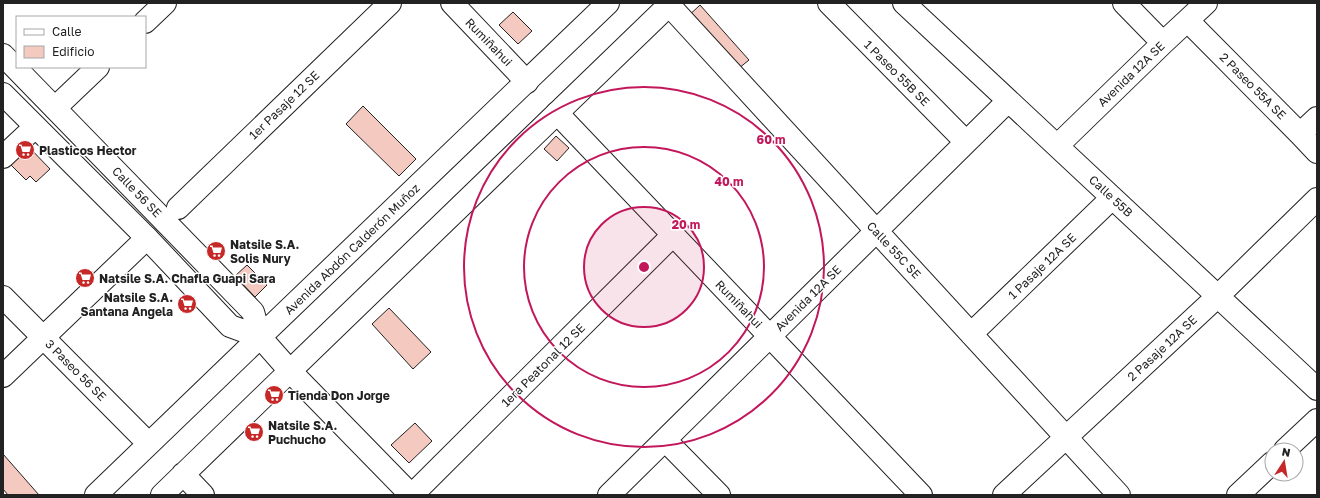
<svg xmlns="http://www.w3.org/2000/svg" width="1320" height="498" viewBox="0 0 1320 498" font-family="'Golos Text',sans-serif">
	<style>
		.building { fill: #f3c9c0; stroke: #222 }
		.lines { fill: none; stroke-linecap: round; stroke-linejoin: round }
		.minor-casing { stroke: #222; stroke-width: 24 }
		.major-casing { stroke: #222; stroke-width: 24 }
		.minor { stroke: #fff; stroke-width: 22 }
		.major { stroke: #fff; stroke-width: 22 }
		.ring { fill: none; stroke: #c2185b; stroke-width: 2 }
		.labels { text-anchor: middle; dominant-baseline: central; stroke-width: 3; stroke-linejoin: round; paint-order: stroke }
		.street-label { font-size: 12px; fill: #222; stroke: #fff }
		.poi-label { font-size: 12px; font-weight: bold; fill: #222; stroke: #fff; text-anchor: start }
		.centre { fill: #c2185b; stroke: #fff; stroke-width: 2 }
		.ring-label { font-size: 12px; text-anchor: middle; font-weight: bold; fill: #c2185b; stroke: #fff; stroke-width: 3; stroke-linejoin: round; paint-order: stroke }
	</style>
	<rect width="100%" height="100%" fill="#fff"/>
	<!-- building -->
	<path class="building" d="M 700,5 L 749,60 L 733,73 L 685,19 Z
		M 513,12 L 532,31 L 518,44 L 499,25 Z
		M 363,106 L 416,159 L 399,176 L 346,124 Z
		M 556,136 L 569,148 L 557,161 L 544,149 Z
		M 26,144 L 50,169 L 36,182 L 30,176 L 26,180 L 8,162 Z
		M 247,265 L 267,285 L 255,297 L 235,276 Z
		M 389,308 L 431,352 L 413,369 L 372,324 Z
		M 415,423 L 432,441 L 409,463 L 391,445 Z
		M 3,454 L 39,495 L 8,495 L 3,489 Z"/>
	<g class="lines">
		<!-- minor casing -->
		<g class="minor-casing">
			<path id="minor" d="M 452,3 L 527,82
				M 829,3 L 966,142
				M 904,3 L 1317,389
				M 1124,3 L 1163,43
				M 669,5 L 1119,495
				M 1188,21 L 1300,134 L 1317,152
				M 145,22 L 165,3
				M 55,108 L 98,67
				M 557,113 L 921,495
				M 1300,134 L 1317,118
				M 1057,146 L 1163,43 L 1206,3
				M 3,157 L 35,127
				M 178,208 L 390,3
				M 3,297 L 149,444
				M 971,334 L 1112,198
				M 3,376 L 147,238
				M 665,440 L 719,495
				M 1285,450 L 1317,420
				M 183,474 L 203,495
				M 96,495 L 260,337
				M 162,495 L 290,371 L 411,495
				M 412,495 L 673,235
				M 609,495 L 1008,101
				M 1004,495 L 1218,296 L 1317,199
				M 1238,495 L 1272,463"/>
		</g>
		<!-- major casing -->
		<g class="major-casing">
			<path id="major" d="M 3,55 L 253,312 L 260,337 L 290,371 L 671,3
				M 3,94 L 147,238 L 230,326 L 260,337
				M 260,337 L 608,3"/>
		</g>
		<!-- minor -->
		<use href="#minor" class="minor"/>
		<!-- major -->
		<use href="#major" class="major"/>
	</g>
	<!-- distance rings -->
	<circle cx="644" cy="267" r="60" fill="#c2185b" fill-opacity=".12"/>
	<g class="ring">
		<circle cx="644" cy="267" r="60"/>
		<circle cx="644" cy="267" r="120"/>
		<circle cx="644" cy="267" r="180"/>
	</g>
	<!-- icons -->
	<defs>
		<g id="supermarket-disc" transform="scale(1)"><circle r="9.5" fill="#c62828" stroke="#fff"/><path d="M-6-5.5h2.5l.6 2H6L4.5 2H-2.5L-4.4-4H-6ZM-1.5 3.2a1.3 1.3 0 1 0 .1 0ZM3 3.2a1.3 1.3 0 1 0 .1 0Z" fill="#fff"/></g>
	</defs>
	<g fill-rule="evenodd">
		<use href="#supermarket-disc" x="25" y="150"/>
		<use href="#supermarket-disc" x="216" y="251"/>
		<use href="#supermarket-disc" x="85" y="278"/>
		<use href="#supermarket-disc" x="187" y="304"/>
		<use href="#supermarket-disc" x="274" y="395"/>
		<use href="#supermarket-disc" x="254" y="432"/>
	</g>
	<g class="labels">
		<!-- street labels -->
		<g class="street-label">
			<text transform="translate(489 42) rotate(46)">Rumiñahui</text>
			<text transform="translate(897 73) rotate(45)">1 Paseo 55B SE</text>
			<text transform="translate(1131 74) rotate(-44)">Avenida 12A SE</text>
			<text transform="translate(1253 86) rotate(45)">2 Paseo 55A SE</text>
			<text transform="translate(284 105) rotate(-44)">1er Pasaje 12 SE</text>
			<text transform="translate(137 192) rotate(46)">Calle 56 SE</text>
			<text transform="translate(1111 196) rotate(43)">Calle 55B</text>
			<text transform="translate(352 249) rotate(-44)">Avenida Abdón Calderón Muñoz</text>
			<text transform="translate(894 250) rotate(47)">Calle 55C SE</text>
			<text transform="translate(1042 266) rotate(-44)">1 Pasaje 12A SE</text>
			<text transform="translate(808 298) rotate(-45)">Avenida 12A SE</text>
			<text transform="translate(739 304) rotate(46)">Rumiñahui</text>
			<text transform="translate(1162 348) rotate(-43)">2 Pasaje 12A SE</text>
			<text transform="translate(543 365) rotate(-45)">1era Peatonal 12 SE</text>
			<text transform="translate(76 370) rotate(45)">3 Paseo 56 SE</text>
		</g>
		<!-- poi labels -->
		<g class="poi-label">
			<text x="39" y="150">Plasticos Hector</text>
			<text x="230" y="244">Natsile S.A.<tspan x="230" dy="14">Solis Nury</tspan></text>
			<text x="99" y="278">Natsile S.A. Chafla Guapi Sara</text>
			<text x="173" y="297" text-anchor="end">Natsile S.A.<tspan x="173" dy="14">Santana Angela</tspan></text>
			<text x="288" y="395">Tienda Don Jorge</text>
			<text x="268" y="425">Natsile S.A.<tspan x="268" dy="14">Puchucho</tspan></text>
		</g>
	</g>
	<circle cx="644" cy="267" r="6" class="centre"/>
	<g class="ring-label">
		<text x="771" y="144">60 m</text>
		<text x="729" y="186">40 m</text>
		<text x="686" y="229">20 m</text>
	</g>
	<!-- border -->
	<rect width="1320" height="498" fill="none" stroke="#222222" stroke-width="8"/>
	<!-- legend -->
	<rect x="16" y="16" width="130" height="52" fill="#ffffff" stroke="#a7a7a7"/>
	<rect x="24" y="29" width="20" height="6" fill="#ffffff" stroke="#a7a7a7"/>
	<text x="52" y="36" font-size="12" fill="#222222">Calle</text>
	<rect x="24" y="46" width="20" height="12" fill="#f3c9c0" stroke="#a7a7a7"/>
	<text x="52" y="56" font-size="12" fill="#222222">Edificio</text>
	<!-- north arrow -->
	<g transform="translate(1284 462) rotate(12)"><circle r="19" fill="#ffffff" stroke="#a7a7a7"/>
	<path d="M0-3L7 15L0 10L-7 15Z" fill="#c62828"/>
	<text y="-6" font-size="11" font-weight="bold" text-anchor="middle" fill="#222222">N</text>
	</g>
</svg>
